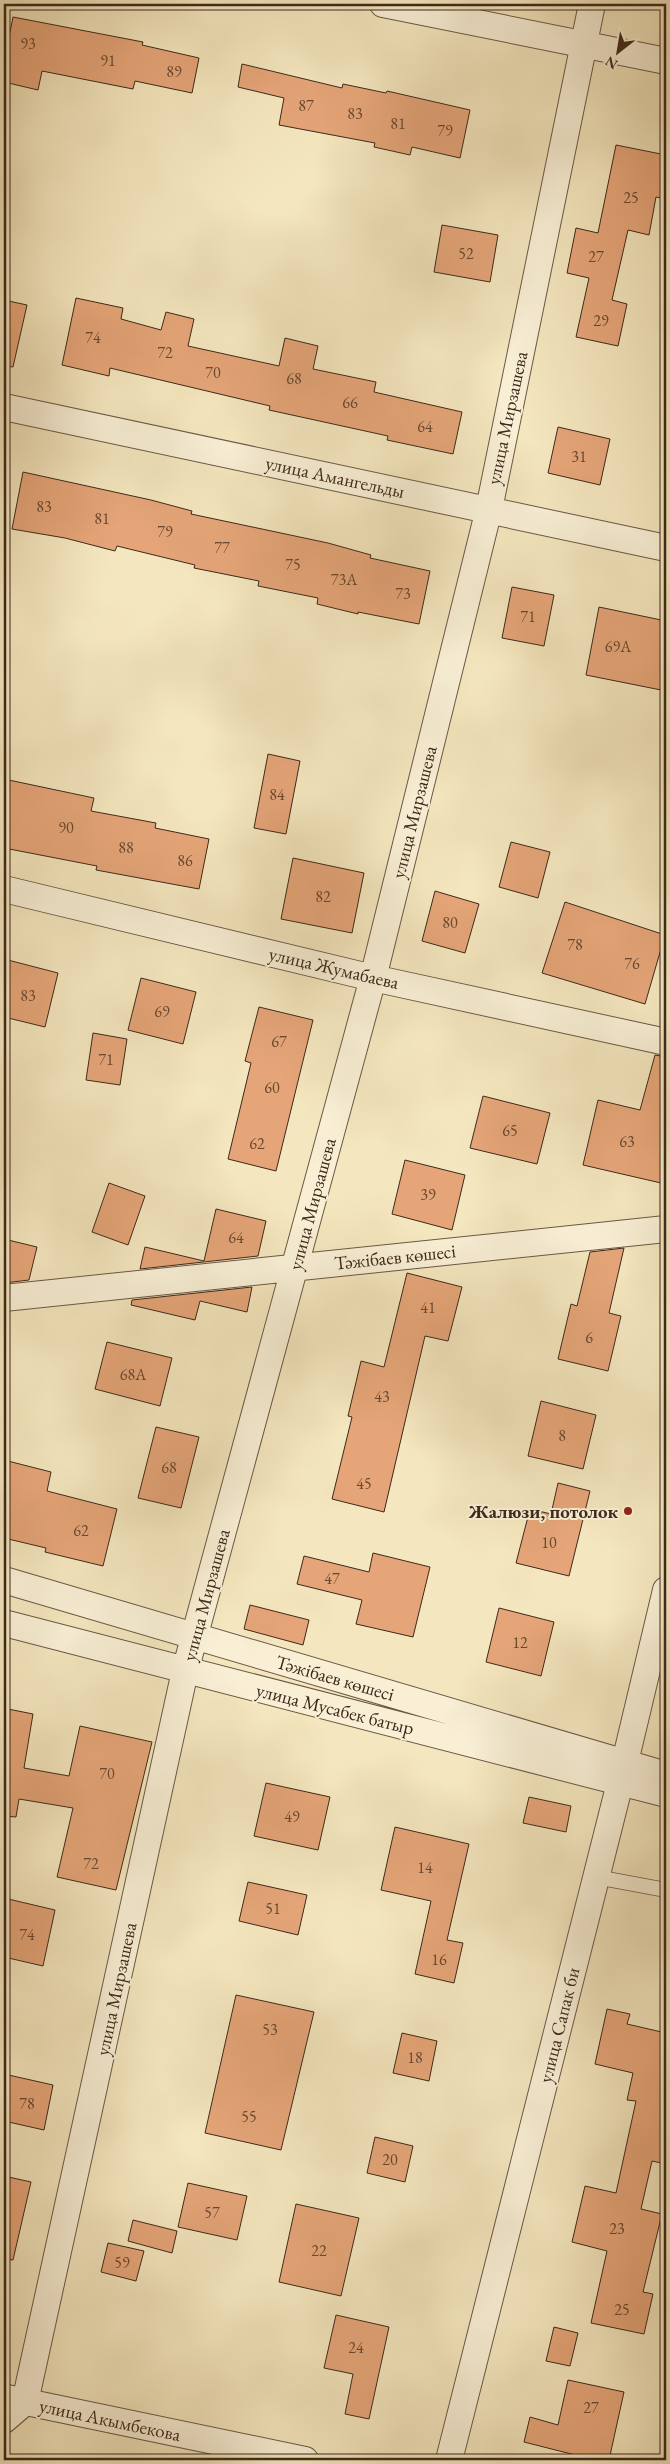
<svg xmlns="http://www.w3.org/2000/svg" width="670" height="2464" viewBox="0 0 670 2464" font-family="'EB Garamond',serif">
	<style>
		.building { fill: #e5a578; stroke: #3d291b }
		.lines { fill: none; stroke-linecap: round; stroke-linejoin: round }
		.lane-casing { stroke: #6b5844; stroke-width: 16 }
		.street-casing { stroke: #6b5844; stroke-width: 28 }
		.lane { stroke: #f8efd5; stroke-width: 14 }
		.street { stroke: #f8efd5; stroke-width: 26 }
		.poi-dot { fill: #8f2418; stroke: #f8efd5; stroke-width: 2 }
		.labels { text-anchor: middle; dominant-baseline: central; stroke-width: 4; stroke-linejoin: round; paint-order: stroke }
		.number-label { font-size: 16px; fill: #674832 }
		.street-label { font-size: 19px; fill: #3d291b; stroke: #f8efd5 }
		.poi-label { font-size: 19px; font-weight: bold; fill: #3d291b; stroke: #f8efd5; text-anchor: end }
	</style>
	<rect width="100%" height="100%" fill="#f4e6be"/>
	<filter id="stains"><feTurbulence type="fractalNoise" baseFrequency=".004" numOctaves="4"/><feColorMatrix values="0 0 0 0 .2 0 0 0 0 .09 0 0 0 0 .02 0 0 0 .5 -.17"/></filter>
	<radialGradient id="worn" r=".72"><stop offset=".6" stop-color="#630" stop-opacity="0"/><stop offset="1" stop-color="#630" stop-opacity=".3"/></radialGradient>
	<!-- building -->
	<path class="building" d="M 13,17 L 143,42 L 142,45 L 199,58 L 192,93 L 135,81 L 133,89 L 42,71 L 38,90 L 4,82 L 4,62 Z
		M 242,64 L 342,88 L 343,84 L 386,93 L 387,91 L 470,110 L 460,158 L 412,147 L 410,155 L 374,147 L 375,143 L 279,125 L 284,98 L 238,87 Z
		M 616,145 L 666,155 L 666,199 L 656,197 L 649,235 L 628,230 L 612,300 L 627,304 L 618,346 L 576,337 L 589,278 L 567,273 L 576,228 L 598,233 Z
		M 442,225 L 498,235 L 490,282 L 434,272 Z
		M 76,298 L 123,308 L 121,319 L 161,330 L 166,312 L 194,319 L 188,346 L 279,366 L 285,338 L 318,346 L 313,369 L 376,382 L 374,392 L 462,412 L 453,454 L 387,440 L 388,436 L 269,410 L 270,406 L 110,368 L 109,376 L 62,365 Z
		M 4,300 L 27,305 L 13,367 L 4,366 Z
		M 558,427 L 610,439 L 600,485 L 548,473 Z
		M 23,472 L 151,500 L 192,511 L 191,514 L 328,543 L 371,555 L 370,558 L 430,571 L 419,624 L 358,612 L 358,614 L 317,604 L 318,598 L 258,586 L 259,581 L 194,568 L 195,565 L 117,546 L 115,551 L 65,538 L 12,529 Z
		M 512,587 L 554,595 L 544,646 L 502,638 Z
		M 599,607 L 666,621 L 666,691 L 586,675 Z
		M 268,754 L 300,761 L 286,834 L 254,828 Z
		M 4,779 L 94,798 L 91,811 L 156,823 L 155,828 L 209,839 L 199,889 L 96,870 L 97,866 L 4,848 Z
		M 511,842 L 550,852 L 538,898 L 499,887 Z
		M 293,858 L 364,873 L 352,933 L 281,919 Z
		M 435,891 L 479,904 L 465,953 L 422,941 Z
		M 565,902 L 665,935 L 645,1004 L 542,973 Z
		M 4,959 L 58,973 L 45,1027 L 4,1017 Z
		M 141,978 L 196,992 L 183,1044 L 128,1030 Z
		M 259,1007 L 313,1020 L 276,1171 L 228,1159 L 251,1063 L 245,1061 Z
		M 93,1033 L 127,1039 L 120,1085 L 86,1080 Z
		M 655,1055 L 666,1057 L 666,1160 L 661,1183 L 583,1165 L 598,1100 L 640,1110 Z
		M 483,1096 L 550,1113 L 537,1164 L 470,1148 Z
		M 405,1160 L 465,1175 L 452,1230 L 392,1214 Z
		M 109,1183 L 145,1196 L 128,1245 L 92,1232 Z
		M 216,1209 L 266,1221 L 258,1256 L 140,1269 L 145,1247 L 204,1261 Z
		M 4,1239 L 37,1247 L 29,1280 L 4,1283 Z
		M 624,1248 L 609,1313 L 621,1316 L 608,1371 L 558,1359 L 571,1304 L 577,1306 L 590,1252 Z
		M 407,1273 L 462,1287 L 448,1341 L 425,1336 L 384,1512 L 332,1499 L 352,1417 L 348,1416 L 361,1361 L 384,1367 Z
		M 252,1287 L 247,1312 L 200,1301 L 195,1320 L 131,1305 L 132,1300 Z
		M 107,1342 L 172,1358 L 160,1406 L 95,1389 Z
		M 541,1401 L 596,1415 L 583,1469 L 528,1456 Z
		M 156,1427 L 199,1437 L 181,1508 L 138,1498 Z
		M 4,1460 L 51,1472 L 47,1491 L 117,1509 L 103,1566 L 45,1552 L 46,1548 L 4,1538 Z
		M 558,1483 L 590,1491 L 569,1576 L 516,1563 L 530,1509 L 551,1514 Z
		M 373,1553 L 430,1567 L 413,1637 L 356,1624 L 362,1600 L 297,1584 L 304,1556 L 369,1572 Z
		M 250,1605 L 309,1620 L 303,1645 L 244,1629 Z
		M 499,1608 L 554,1622 L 541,1676 L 486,1662 Z
		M 8,1709 L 33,1714 L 24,1768 L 69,1776 L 80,1726 L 152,1742 L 116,1890 L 57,1877 L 73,1808 L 19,1799 L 16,1817 L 4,1816 L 4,1735 Z
		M 266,1783 L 330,1797 L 318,1850 L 254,1836 Z
		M 529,1797 L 571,1806 L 566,1832 L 523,1823 Z
		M 395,1827 L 469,1844 L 447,1940 L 463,1943 L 454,1983 L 415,1974 L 431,1901 L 381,1890 Z
		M 248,1882 L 307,1895 L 298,1935 L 239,1921 Z
		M 4,1898 L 55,1910 L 43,1966 L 4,1957 Z
		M 236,1995 L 314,2012 L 281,2150 L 205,2133 Z
		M 607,2009 L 630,2014 L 627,2024 L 666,2033 L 666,2164 L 652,2161 L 641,2209 L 662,2214 L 643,2292 L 653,2294 L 644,2334 L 591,2323 L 607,2251 L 572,2242 L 585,2186 L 616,2193 L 636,2101 L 627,2100 L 633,2073 L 595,2064 Z
		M 402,2033 L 437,2041 L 429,2081 L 393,2073 Z
		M 4,2074 L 53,2085 L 44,2130 L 4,2121 Z
		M 375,2137 L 413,2146 L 405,2182 L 367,2173 Z
		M 4,2176 L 31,2182 L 13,2260 L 4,2259 Z
		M 188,2183 L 247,2196 L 237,2240 L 178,2227 Z
		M 296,2204 L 359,2218 L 341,2296 L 279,2282 Z
		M 133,2220 L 177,2231 L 172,2253 L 128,2241 Z
		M 108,2243 L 144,2251 L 136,2281 L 101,2272 Z
		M 336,2315 L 389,2327 L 369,2419 L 345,2414 L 353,2374 L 324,2368 Z
		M 554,2327 L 578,2333 L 570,2366 L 546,2361 Z
		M 568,2380 L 624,2392 L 609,2460 L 595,2460 L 524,2442 L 530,2417 L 558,2425 Z"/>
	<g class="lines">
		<!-- lane casing -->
		<g class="lane-casing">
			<path id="lane" d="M 596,1877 L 666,1890"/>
		</g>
		<!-- street casing -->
		<g class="street-casing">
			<path id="street" d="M 383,4 L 666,61
				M 4,407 L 666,548
				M 4,889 L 373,978 L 666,1042
				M 4,1298 L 666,1229
				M 4,1580 L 666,1775
				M 4,1623 L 666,1794
				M 7,2398 L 305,2460
				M 4,2420 L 25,2402 L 185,1671 L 373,978 L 489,509 L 592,4
				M 449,2460 L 620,1783 L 666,1590"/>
		</g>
		<!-- lane -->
		<use href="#lane" class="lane"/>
		<!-- street -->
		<use href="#street" class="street"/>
	</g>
	<!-- markers -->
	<circle class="poi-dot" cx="628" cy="1511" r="5"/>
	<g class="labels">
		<!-- number labels -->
		<g class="number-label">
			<text x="28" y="43">93</text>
			<text x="108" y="60">91</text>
			<text x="174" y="71">89</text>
			<text x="306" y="105">87</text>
			<text x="355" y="113">83</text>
			<text x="398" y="123">81</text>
			<text x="445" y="130">79</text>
			<text x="631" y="197">25</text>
			<text x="466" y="253">52</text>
			<text x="596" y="256">27</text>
			<text x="601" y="320">29</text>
			<text x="93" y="337">74</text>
			<text x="165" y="352">72</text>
			<text x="213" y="372">70</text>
			<text x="294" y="378">68</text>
			<text x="350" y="402">66</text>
			<text x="425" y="426">64</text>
			<text x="579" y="456">31</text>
			<text x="44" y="506">83</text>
			<text x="102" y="518">81</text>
			<text x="165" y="531">79</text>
			<text x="222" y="547">77</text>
			<text x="293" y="564">75</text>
			<text x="344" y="579">73А</text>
			<text x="403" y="593">73</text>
			<text x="528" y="616">71</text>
			<text x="618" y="646">69А</text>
			<text x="277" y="794">84</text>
			<text x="66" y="827">90</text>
			<text x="126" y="847">88</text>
			<text x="185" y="860">86</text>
			<text x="323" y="896">82</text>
			<text x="450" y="922">80</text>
			<text x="575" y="944">78</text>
			<text x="632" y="963">76</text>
			<text x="28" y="995">83</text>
			<text x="162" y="1011">69</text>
			<text x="279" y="1041">67</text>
			<text x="106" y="1059">71</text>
			<text x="272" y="1087">60</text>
			<text x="510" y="1130">65</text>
			<text x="627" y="1141">63</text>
			<text x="257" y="1143">62</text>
			<text x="428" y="1194">39</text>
			<text x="236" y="1237">64</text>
			<text x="428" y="1307">41</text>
			<text x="589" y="1337">6</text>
			<text x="133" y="1374">68А</text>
			<text x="382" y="1396">43</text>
			<text x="562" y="1435">8</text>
			<text x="169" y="1467">68</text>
			<text x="364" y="1483">45</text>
			<text x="81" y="1530">62</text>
			<text x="549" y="1542">10</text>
			<text x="332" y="1578">47</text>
			<text x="520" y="1642">12</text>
			<text x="107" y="1773">70</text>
			<text x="292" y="1816">49</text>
			<text x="91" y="1863">72</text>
			<text x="425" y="1867">14</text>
			<text x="273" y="1908">51</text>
			<text x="27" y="1934">74</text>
			<text x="439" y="1959">16</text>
			<text x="270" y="2029">53</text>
			<text x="415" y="2057">18</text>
			<text x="27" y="2103">78</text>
			<text x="249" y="2116">55</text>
			<text x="390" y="2159">20</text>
			<text x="212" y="2212">57</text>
			<text x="617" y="2228">23</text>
			<text x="319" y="2250">22</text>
			<text x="122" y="2262">59</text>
			<text x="622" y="2309">25</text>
			<text x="356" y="2347">24</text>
			<text x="591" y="2407">27</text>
		</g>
		<!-- street labels -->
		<g class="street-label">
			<text transform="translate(507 418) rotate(-78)">улица Мирзашева</text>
			<text transform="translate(335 477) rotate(12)">улица Амангельды</text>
			<text transform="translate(414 812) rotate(-76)">улица Мирзашева</text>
			<text transform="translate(334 968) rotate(13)">улица Жумабаева</text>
			<text transform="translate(312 1204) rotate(-75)">улица Мирзашева</text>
			<text transform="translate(395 1257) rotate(-6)">Тәжібаев көшесі</text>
			<text transform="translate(206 1595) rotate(-75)">улица Мирзашева</text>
			<text transform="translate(335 1678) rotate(16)">Тәжібаев көшесі</text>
			<text transform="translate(335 1709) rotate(14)">улица Мусабек батыр</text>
			<text transform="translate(116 1989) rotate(-78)">улица Мирзашева</text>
			<text transform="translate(559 2025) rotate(-76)">улица Сапак би</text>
			<text transform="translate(110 2420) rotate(12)">улица Акымбекова</text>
		</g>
		<!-- poi labels -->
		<g class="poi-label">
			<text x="618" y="1511">Жалюзи, потолок</text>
		</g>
	</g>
	<!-- margin -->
	<rect width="670" height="2464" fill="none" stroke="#f4e6be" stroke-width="20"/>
	<rect x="5" y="5" width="660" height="2454" fill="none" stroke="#3d291b" stroke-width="2.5"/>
	<rect x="10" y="10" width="650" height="2444" fill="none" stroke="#3d291b"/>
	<!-- north arrow -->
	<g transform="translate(618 52) rotate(211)" stroke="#f8efd5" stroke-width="4" paint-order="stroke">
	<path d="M0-4L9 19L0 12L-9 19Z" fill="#3d291b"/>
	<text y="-8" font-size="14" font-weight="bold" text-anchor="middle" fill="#3d291b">N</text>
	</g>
	<rect width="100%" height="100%" filter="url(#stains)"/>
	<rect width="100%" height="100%" fill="url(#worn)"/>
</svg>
